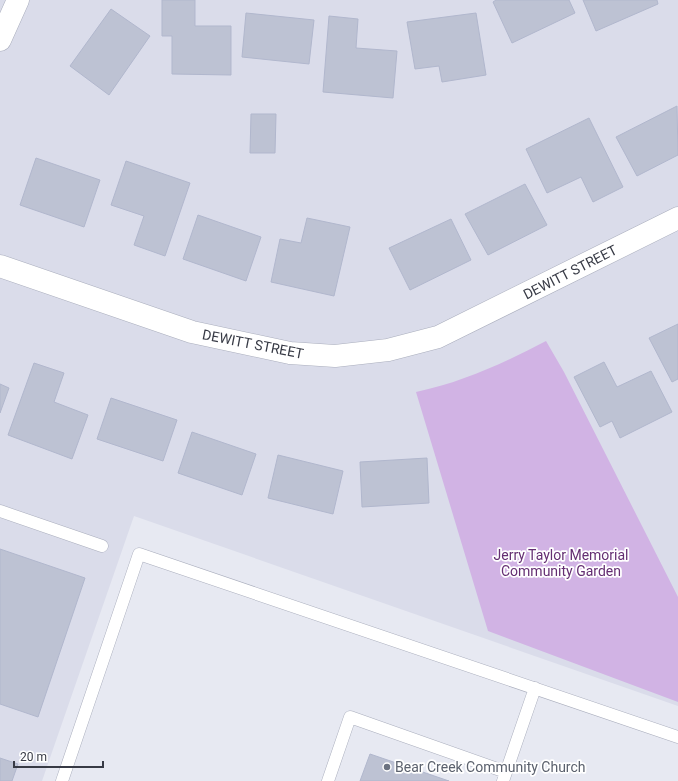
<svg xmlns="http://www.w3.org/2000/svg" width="678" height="781" viewBox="0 0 678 781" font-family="Roboto,sans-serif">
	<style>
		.residential { fill: #dadcea }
		.green { fill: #d1b3e4 }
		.building { fill: #bdc2d3; stroke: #b1b7cd }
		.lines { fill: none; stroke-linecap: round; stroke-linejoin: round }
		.lane-casing { stroke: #aaaebd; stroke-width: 13 }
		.street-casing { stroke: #aaaebd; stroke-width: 23 }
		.lane { stroke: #fff; stroke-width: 12 }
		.street { stroke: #fff; stroke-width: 22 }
		.worship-dot { fill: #6b7280; stroke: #fff; stroke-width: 1.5 }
		.labels { text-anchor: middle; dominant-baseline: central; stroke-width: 3.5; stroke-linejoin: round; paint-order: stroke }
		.street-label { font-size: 14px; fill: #373a45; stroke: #fff }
		.park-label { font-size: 14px; fill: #642e72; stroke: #fff }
		.worship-label { font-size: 14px; fill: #5b616d; stroke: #fff; text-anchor: start }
	</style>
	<rect width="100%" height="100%" fill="#e7e9f2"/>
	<!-- residential -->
	<path class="residential" d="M 0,0 L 678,0 L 678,706 L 134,516 L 42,781 L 0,781 Z"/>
	<!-- green -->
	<path class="green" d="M 546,341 L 564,372 L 678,597 L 678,702 L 488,631 L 416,392 C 463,382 504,363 546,341 Z"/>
	<!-- building -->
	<path class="building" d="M 162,0 L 195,0 L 195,26 L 231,26 L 231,75 L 172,74 L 172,36 L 162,36 Z
		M 496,0 L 569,0 L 575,13 L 512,43 L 493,2 Z
		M 583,0 L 657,0 L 658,4 L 596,31 Z
		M 111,9 L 150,36 L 109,95 L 70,66 Z
		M 246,13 L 314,20 L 309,64 L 242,57 Z
		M 476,13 L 486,75 L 442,82 L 439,66 L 415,69 L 407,22 Z
		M 329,16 L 358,19 L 356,48 L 397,51 L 393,98 L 323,92 Z
		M 677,106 L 678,155 L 637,176 L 616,137 Z
		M 251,114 L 276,114 L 275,153 L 250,153 Z
		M 589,118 L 623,187 L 593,202 L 581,177 L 547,193 L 526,149 Z
		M 36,158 L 100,180 L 84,227 L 20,205 Z
		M 126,161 L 190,183 L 165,256 L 134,245 L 144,216 L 111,205 Z
		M 525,184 L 547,225 L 488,255 L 465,214 Z
		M 198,215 L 261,237 L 246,281 L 183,259 Z
		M 307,218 L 350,227 L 334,296 L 271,282 L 280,239 L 301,243 Z
		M 451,219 L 471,260 L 410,290 L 389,248 Z
		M 678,324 L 678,379 L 672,382 L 649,338 Z
		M 604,362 L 617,387 L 651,371 L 672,412 L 620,438 L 612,421 L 600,427 L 574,377 Z
		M 34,363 L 64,373 L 54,402 L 88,415 L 72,459 L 8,435 Z
		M 0,384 L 9,388 L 0,413 Z
		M 111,398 L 177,420 L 163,461 L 97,439 Z
		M 192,432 L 256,454 L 242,495 L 178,473 Z
		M 278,455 L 343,471 L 333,514 L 268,498 Z
		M 427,458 L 429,503 L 362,507 L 360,462 Z
		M 0,549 L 85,578 L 38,717 L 0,704 Z
		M 370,754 L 449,781 L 360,781 Z
		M 0,758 L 18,764 L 12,781 L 0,781 Z"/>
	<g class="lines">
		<!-- lane casing -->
		<g class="lane-casing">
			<path id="lane" d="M 0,511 L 102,546
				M 62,781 L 139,554 L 678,737
				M 328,781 L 350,717 L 506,772
				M 503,781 L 535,688"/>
		</g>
		<!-- street casing -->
		<g class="street-casing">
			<path id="street" d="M 0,40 L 18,0
				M 0,266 L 192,332 L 290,353 L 335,356 L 388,350 L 438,337 L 678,218"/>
		</g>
		<!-- lane -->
		<use href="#lane" class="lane"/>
		<!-- street -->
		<use href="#street" class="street"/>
	</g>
	<!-- markers -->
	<circle class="worship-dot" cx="387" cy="767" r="4"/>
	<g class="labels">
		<!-- street labels -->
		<g class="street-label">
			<text transform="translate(570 272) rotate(-27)">DEWITT STREET</text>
			<text transform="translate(253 344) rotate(11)">DEWITT STREET</text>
		</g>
		<!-- park labels -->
		<g class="park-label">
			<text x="561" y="555">Jerry Taylor Memorial<tspan x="561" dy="16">Community Garden</tspan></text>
		</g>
		<!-- worship labels -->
		<g class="worship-label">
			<text x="395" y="767">Bear Creek Community Church</text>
		</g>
	</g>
	<!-- scale -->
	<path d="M14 761v6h89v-6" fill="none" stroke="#373a45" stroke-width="2"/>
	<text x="20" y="761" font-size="12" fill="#373a45" stroke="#ffffff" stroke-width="3" paint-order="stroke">20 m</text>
</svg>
